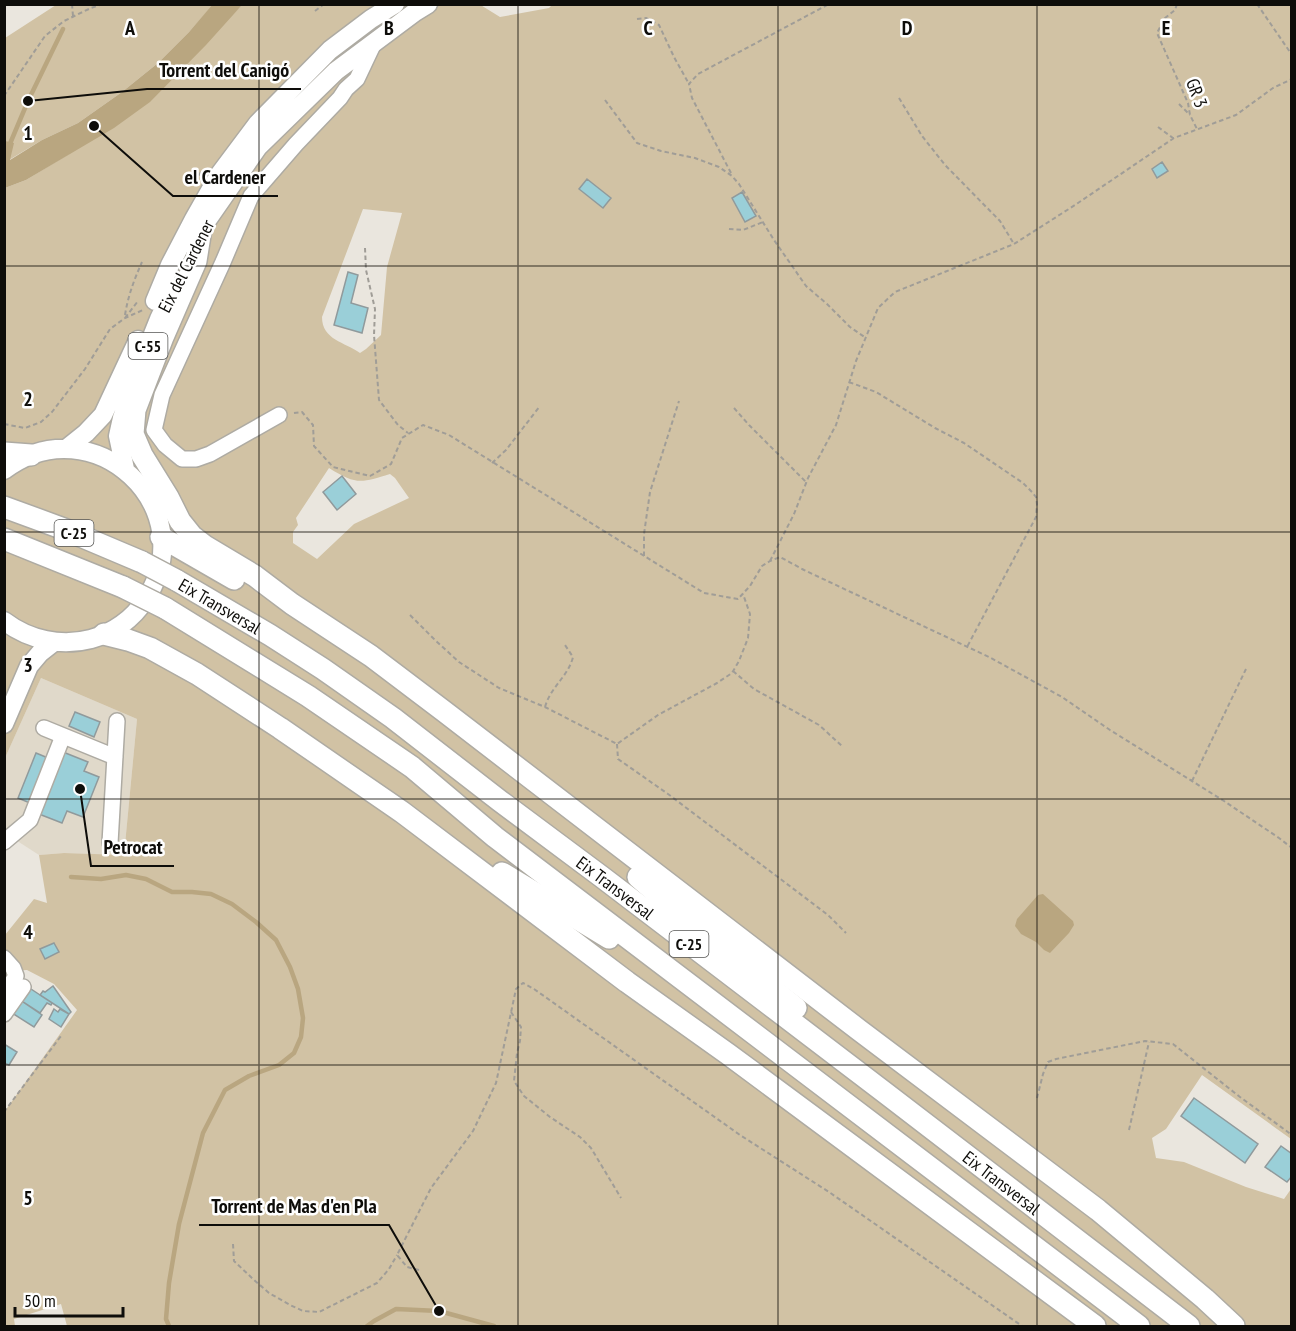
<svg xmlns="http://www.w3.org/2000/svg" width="1296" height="1331" viewBox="0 0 1296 1331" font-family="'PT Sans Narrow',sans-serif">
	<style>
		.built { fill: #e0d9ca }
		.green { fill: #d1c2a4; fill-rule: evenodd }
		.water { fill: #b9a680 }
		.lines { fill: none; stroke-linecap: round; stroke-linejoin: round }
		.stream { stroke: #b9a680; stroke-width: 4.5 }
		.building { fill: #9acfd8; stroke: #909a9c; stroke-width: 1.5 }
		.minor-casing { stroke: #aeaba3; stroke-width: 18 }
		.major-casing { stroke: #aeaba3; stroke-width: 21 }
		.highway-casing { stroke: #aeaba3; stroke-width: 24 }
		.path { stroke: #a09d97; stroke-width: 2; stroke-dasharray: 4.5 3; stroke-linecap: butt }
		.minor { stroke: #fff; stroke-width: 15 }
		.major { stroke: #fff; stroke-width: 18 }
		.highway { stroke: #fff; stroke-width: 21 }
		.highway-bridge-casing { stroke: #aeaba3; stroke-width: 24; stroke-linecap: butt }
		.highway-bridge { stroke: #fff; stroke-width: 21 }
		.grid { fill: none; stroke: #0e0d0a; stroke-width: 1.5; stroke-opacity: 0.55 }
		.labels { text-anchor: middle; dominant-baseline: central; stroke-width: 5; stroke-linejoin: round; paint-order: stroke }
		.shield { fill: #fff; stroke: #565654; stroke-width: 1.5 }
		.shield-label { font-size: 16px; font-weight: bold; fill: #0e0d0a }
		.street-label { font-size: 18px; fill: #0e0d0a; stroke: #fff }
		.grid-label { font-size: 20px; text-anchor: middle; font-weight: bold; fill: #0e0d0a; stroke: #fff; stroke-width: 5; stroke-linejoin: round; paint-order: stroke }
		.leader { fill: none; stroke: #0e0d0a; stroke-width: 2 }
		.callout-dot { fill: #0e0d0a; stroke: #fff; stroke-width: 2 }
		.callout-label { font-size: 20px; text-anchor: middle; font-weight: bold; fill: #0e0d0a; stroke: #fff; stroke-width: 5; stroke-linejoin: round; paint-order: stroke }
	</style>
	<rect width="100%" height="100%" fill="#eae6de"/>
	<!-- built -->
	<path class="built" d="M 41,678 L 137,719 L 124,855 L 64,853 L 39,855 L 5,833 L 5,758 Z"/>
	<!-- green -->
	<path class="green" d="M 479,4 L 500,17 L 549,8 L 553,4 L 1291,5 L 1291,1139 L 1202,1075 L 1166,1129 L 1152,1138 L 1156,1158 L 1184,1162 L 1246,1187 L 1284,1199 L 1291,1189 L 1291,1326 L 67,1326 L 61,1304 L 14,1319 L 15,1326 L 5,1326 L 5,1111 L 77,1010 L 54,984 L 27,970 L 5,971 L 5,935 L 34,899 L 47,903 L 39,855 L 64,853 L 124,855 L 137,719 L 41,678 L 5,758 L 5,188 L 26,180 L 69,154 L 233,14 L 242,5 ZM 363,209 L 402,213 L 387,267 L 381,335 L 366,349 L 360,353 C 345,342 322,340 322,317 ZM 329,468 C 356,485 361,483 390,474 L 395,478 L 409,498 L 354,524 L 317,559 L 293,543 L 293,532 L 298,525 L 296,518 Z
		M 56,5 L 213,5 L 189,32 L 158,63 L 122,92 L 78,123 L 42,140 L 9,160 L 5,141 L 5,142 L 5,38 Z"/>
	<!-- water -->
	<path class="water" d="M 213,4 L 242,5 L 206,45 L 150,102 L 114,128 L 26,180 L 5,188 L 5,141 L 14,143 L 10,160 L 42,140 L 78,123 L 122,92 L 158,63 L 189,32 Z
		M 1043,894 L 1073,921 L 1074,925 L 1069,933 L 1050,953 L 1044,950 L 1036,942 L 1021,934 L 1015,926 L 1017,919 L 1038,895 Z"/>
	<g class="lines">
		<!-- stream -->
		<path class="stream" d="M 9,146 L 28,101 L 63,29
			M 71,877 L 101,879 L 126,875 L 146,879 L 172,892 L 192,892 L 211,894 L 232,904 L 256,922 L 276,940 L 290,967 L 298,989 L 303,1018 L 301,1037 L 294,1053 L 279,1065 L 249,1076 L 225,1090 L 203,1133 L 179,1224 L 169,1283 L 166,1319 L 169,1326
			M 367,1326 L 374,1321 L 396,1309 L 439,1311 L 494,1326"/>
	</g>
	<!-- building -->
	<path class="building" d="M 1162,162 L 1168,171 L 1157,178 L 1152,169 Z
		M 587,179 L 611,198 L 603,208 L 579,189 Z
		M 742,192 L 756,216 L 745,222 L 732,198 Z
		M 348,272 L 358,275 L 351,303 L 368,308 L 362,333 L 334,325 Z
		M 342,476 L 356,494 L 337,510 L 323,492 Z
		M 75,712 L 100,722 L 94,737 L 69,726 Z
		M 63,752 L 88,762 L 84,771 L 99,777 L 83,817 L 67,811 L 62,823 L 39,814 Z
		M 36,753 L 48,758 L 30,803 L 18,798 Z
		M 54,943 L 59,952 L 45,959 L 40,949 Z
		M 53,986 L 71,1012 L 69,1014 L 40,995 L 43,991 L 45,992 Z
		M 28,987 L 52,1003 L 51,1005 L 47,1003 L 40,1013 L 20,1000 Z
		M 20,1000 L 42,1015 L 34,1027 L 12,1013 Z
		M 54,1009 L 58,1012 L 60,1009 L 69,1014 L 61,1027 L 49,1019 Z
		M 4,1044 L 17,1052 L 9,1065 L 4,1063 Z
		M 1194,1098 L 1258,1144 L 1245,1163 L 1181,1116 Z
		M 1281,1146 L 1292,1154 L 1292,1176 L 1287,1182 L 1265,1167 Z"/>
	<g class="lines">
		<!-- minor casing -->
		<g class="minor-casing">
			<path id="minor" d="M 279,415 L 210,454 L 196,459 L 182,459 L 165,445 L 154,430 L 162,395 L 223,262 L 251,196 L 296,144 L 340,98 L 346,89 L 357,79 L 374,43
				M 44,728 L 115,757
				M 4,842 L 30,820 L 63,736
				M 110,843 L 117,721
				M 4,958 L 13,968 L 16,976 L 4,994
				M 4,1014 L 23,987"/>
		</g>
		<!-- major casing -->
		<g class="major-casing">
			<path id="major" d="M 196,241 L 201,229 L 258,147 L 336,71 L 415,12 L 428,4
				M 155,301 L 170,265 L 194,219 L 219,175 L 258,123 L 330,50 L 371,19 L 395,4
				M 66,449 L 86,433 L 103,415 L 138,340
				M 125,469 L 118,436 L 122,418 L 141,364 L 159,319 L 174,288
				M 4,470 C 93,403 206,509 145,600 C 133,619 113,633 91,639 C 61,647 29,640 4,621
				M 4,724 L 29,666 L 40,653 L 54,642"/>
		</g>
		<!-- highway casing -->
		<g class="highway-casing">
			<g id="highway">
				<path d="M 201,229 L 196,261 L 163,337 L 135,410 L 133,434 L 142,455 L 168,497 L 180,521 L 192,536 L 205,546 L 255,576 L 292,604 L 371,656 L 445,712 L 859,1030 L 1098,1210 L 1205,1299 L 1234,1326"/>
				<path d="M 4,453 L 31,455"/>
				<path d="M 4,507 L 64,529 L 142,562"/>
				<path d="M 161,537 L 234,579"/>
				<path d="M 4,539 L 123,587"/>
				<path id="s1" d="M 176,580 L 270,635 L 323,669 L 393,718 L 500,801 L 602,877 L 888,1095 L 1189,1326"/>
				<path d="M 165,608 L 308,696 L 412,767 L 495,837 L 1139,1326"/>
				<path d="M 104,634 L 128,640 L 150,648 L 197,674 L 280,728 L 402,812 L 627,982 L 728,1054 L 1095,1326"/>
				<path d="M 502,873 L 609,938"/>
				<path d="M 638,877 L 698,929 L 796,1008"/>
			</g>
		</g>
		<!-- path -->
		<path class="path" d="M 72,4 L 73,16
			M 1177,4 L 1175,10 L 1165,18 L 1157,33 L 1188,103 L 1190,115 L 1197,129
			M 1257,4 L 1292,55
			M 4,6 L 8,4
			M 315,11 L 324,4
			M 637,19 L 646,18 L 659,25 L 674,57 L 689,84
			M 4,96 L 45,36 L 64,21 L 91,8 L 103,4
			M 899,98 L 922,136 L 945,165 L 1000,221 L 1014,244
			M 605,100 L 637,143 L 661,151 L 695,158 L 719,167 L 732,176 L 739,184 L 774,240 L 806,286 L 827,304 L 850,327 L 866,338
			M 1179,104 L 1190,115
			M 1158,127 L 1173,138
			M 731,173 L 692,98 L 689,84 L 698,74 L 829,4
			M 195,182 L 201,172
			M 729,229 L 743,230 L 763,222
			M 365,248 L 366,270 L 375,309 L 374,335 L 379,400 L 398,425 L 408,433
			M 125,315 C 128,296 134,280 142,262
			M 125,318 L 138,301
			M 849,382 L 876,392 L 935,428 L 964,443 L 1023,483 L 1032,492 L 1036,497 L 1037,504 L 1036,517 L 967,647
			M 734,408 L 749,425 L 806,482
			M 294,413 L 302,412 L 313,425 L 314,446 L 333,467 L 370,476 L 391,464 L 402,438 L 423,425 L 449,435 L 704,593 L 738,599 L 750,586 L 762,566 L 770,561 L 780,557 L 804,570 L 989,657 L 1062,697 L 1110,730 L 1224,801 L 1279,838 L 1292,848
			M 4,424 L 25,428 L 41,422 L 52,412 L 85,369 L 110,329 L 125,318 L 143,310
			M 492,463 L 506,450 L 540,406
			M 644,556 L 644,534 L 650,492 L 679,401
			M 770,561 L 794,514 L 808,478 L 836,425 L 856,361 L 878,308 L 895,292 L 1014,244 L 1075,205 L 1174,138 L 1236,115 L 1273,88 L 1292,79
			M 410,615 L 436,641 L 459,662 L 499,688 L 545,707 L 617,744 L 658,715 L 717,683 L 732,673 L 739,661 L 748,638 L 750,614 L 743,594
			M 733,671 L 754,689 L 819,725 L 842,746
			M 545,707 C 551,686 568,677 573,657 L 565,645
			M 617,744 L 618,759 L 668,794 L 828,915 L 846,933
			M 1192,781 L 1246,669
			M 511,1012 L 521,1027 L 520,1041 L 517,1053 L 514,1081 L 524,1096 L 550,1117 L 580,1137 L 591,1148 L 621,1198
			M 1037,1098 L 1043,1074 L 1048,1062 L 1056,1059 L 1145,1041 L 1173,1044 L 1240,1097 L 1292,1135
			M 4,1112 L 61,1036
			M 1129,1130 L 1149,1042
			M 233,1244 L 234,1261 L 253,1279 L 269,1293 L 290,1305 L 303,1311 L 319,1312 L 377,1283 L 389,1269 L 397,1255
			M 419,1270 L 407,1267 L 397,1255 L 431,1188 L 473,1131 L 496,1083 L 516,989 L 523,983 L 534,989 L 740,1135 L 829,1192 L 1022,1326"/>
		<!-- minor -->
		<use href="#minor" class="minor"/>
		<!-- major -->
		<use href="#major" class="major"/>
		<!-- highway -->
		<use href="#highway" class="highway"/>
		<!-- highway-bridge casing -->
		<g class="highway-bridge-casing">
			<path id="highway-bridge" d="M 142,562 L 176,580
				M 123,587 L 165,608"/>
		</g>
		<!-- highway-bridge -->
		<use href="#highway-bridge" class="highway-bridge"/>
	</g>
	<!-- grid -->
	<path class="grid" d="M 259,4 L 259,1326M 518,4 L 518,1326M 778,4 L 778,1326M 1037,4 L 1037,1326M 4,266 L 1292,266M 4,532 L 1292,532M 4,799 L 1292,799M 4,1065 L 1292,1065"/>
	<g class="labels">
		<!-- shield labels -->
		<g class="shield">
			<rect x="128.5" y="333" width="39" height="26" rx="4.5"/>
			<rect x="54.5" y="520" width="39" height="26" rx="4.5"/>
			<rect x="669.5" y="931" width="39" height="26" rx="4.5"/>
		</g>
		<g class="shield-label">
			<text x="148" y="346">C-55</text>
			<text x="74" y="533">C-25</text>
			<text x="689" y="944">C-25</text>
		</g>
		<!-- street labels -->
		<g class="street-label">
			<text transform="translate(1197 93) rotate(69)">GR 3</text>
			<text transform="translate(186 266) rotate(-63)">Eix del Cardener</text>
			<text stroke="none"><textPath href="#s1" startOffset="51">Eix Transversal</textPath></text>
			<text stroke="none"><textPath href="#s1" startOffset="537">Eix Transversal</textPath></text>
			<text stroke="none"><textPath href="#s1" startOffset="1023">Eix Transversal</textPath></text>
		</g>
	</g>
	<g class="grid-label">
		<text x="130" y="35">A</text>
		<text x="389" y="35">B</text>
		<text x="648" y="35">C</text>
		<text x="907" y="35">D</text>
		<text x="1166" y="35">E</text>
		<text x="28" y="140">1</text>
		<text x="28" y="406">2</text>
		<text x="28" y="672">3</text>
		<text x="28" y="939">4</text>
		<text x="28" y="1205">5</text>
	</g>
	<!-- callouts -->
	<path class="leader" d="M28 101L147 89H301M94 126L173 196H278M80 789L91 866H174M439 1311L389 1225H199"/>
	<g class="callout-dot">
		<circle cx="28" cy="101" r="6"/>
		<circle cx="94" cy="126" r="6"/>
		<circle cx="80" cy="789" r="6"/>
		<circle cx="439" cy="1311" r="6"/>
	</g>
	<g class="callout-label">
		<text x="224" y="77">Torrent del Canigó</text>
		<text x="225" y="184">el Cardener</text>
		<text x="133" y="854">Petrocat</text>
		<text x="294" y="1213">Torrent de Mas d'en Pla</text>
	</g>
	<!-- border -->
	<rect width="1296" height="1331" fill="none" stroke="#0e0d0a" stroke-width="12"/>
	<!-- scale -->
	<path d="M15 1307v9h108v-9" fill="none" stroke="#0e0d0a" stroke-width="3"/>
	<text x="24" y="1307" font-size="18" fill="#0e0d0a" stroke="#ffffff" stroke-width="4.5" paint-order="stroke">50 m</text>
</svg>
